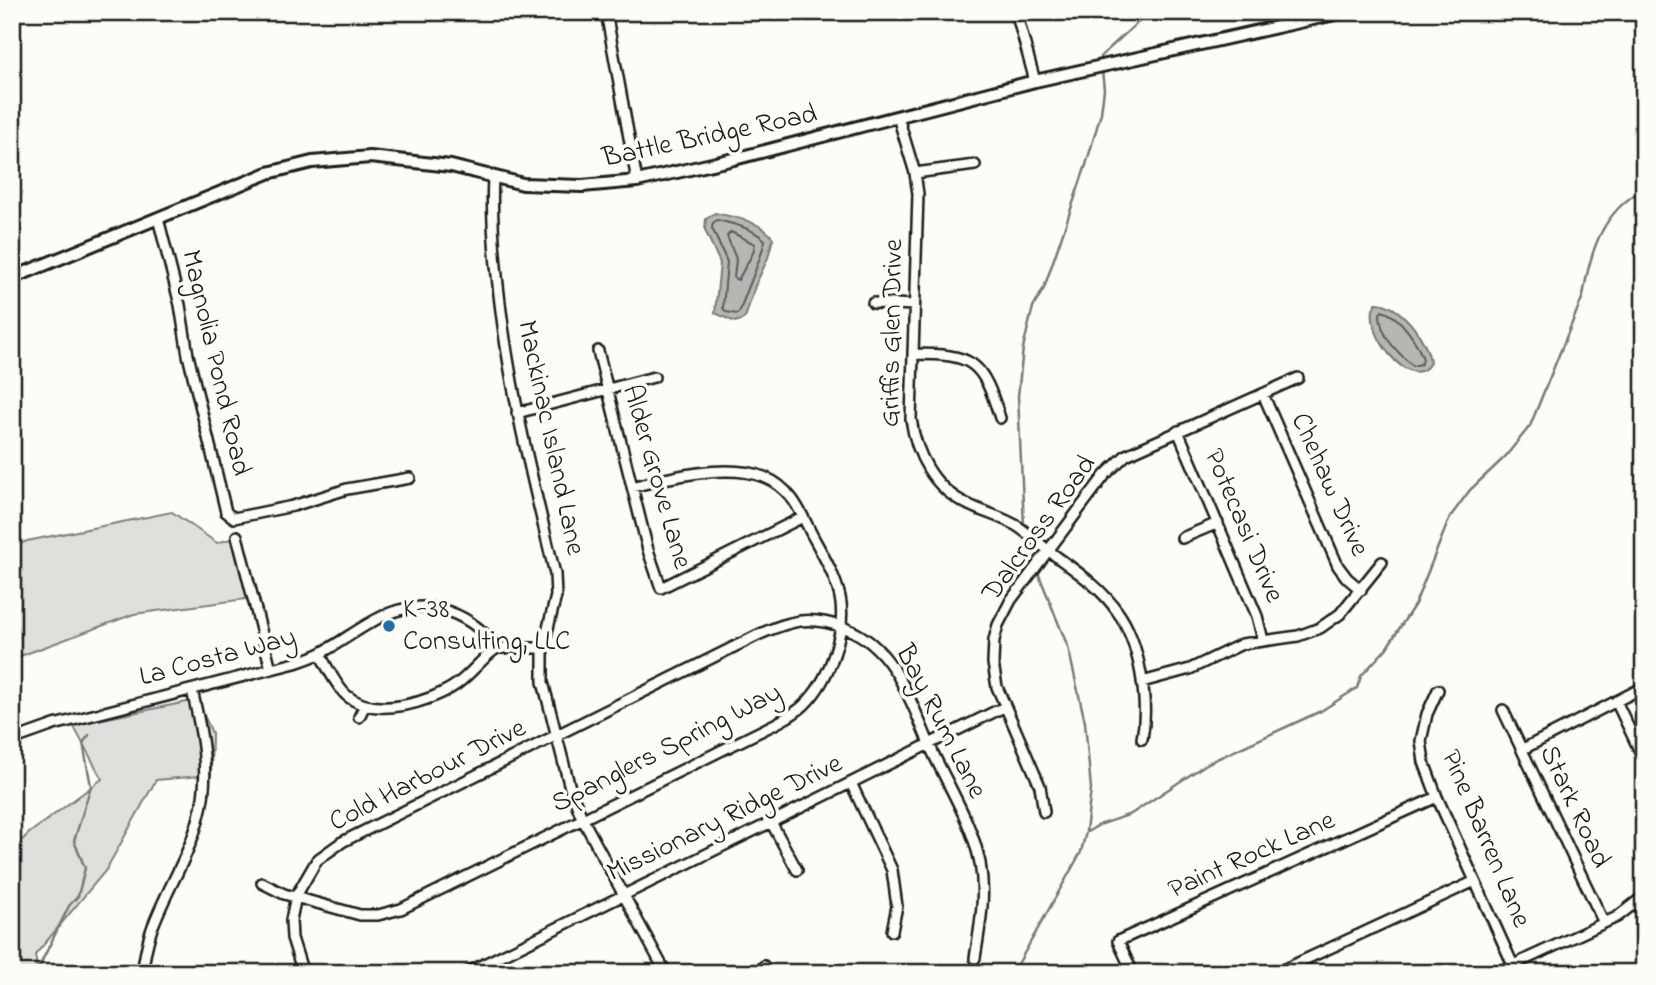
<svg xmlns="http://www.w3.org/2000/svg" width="1656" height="985" viewBox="0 0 1656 985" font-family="'Indie Flower',sans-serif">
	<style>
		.green { fill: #e0dfdb; stroke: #7e7e7c; stroke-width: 2 }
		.water { fill: #b7b6b2; stroke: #797876; stroke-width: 2 }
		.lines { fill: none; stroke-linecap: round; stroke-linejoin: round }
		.shore { stroke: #5a5a58; stroke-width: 2 }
		.stream { stroke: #797876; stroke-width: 2.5 }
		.minor-casing { stroke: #1c1c1c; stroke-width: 14 }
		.tertiary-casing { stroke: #1c1c1c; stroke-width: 16 }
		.minor { stroke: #fdfcf7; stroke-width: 9 }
		.tertiary { stroke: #fdfcf7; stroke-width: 10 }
		.poi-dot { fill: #1f6fb2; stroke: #fdfcf7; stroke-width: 2.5 }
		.labels { text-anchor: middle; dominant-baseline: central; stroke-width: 7; stroke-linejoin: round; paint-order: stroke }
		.street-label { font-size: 28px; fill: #1c1c1c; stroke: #fdfcf7 }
		.poi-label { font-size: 28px; fill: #1c1c1c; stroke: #fdfcf7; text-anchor: start }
	</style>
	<rect width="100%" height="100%" fill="#fdfcf7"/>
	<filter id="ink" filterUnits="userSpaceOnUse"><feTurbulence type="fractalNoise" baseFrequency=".0143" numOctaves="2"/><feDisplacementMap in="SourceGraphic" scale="14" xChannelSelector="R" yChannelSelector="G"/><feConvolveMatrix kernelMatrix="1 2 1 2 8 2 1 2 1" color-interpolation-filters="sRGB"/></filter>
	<g filter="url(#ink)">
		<!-- green -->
		<path class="green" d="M 172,512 L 217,543 L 234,538 L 254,598 L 134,614 L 12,659 L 12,547 L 27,541 Z
			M 197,700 L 212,733 L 211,775 L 156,780 L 106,870 L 35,955 L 38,973 L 12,973 L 12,851 L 28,834 L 102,779 L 73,725 Z"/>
		<!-- water -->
		<path class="water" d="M 715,213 C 734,217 761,221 773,238 L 768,258 L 755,286 L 746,315 L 742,320 L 735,322 L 715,313 L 720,263 L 705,230 L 706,219 Z
			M 1376,303 C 1399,302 1429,341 1430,363 C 1410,396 1359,326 1376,303 Z"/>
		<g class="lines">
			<!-- shore -->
			<path class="shore" d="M 717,220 C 734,224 752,228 765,240 C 760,264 747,287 740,311 L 737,314 L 726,312 L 723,308 L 727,262 L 712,228 L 713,223 Z
				M 731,232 L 755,244 L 753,253 L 738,280 L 734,278 L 736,259 L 727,236 Z
				M 1382,311 C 1400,315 1417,342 1423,359 L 1421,364 L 1413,366 C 1397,352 1380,336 1380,314 Z"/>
			<!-- stream -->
			<path class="stream" d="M 1102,64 L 1101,56 L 1149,12
				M 1024,526 L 1018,396 L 1023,348 L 1033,307 L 1044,288 L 1086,165 L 1101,113 L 1104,89 L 1102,71
				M 1026,536 L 1034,563
				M 1087,832 L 1099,825 L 1131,814 L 1208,763 L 1321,711 L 1357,688 L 1361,676 L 1386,649 L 1415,604 L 1450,517 L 1470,490 L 1505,457 L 1530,426 L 1583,296 C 1590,252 1602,211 1644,189
				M 36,973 L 69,906 L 78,896 L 85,868 L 74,841 L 91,786 L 83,743 L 89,735
				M 1013,973 L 1081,852 L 1086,832 L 1091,789 L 1085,722 L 1068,647 L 1037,570"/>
			<!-- minor casing -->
			<g class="minor-casing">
				<path id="minor" d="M 606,12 L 637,181
					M 1016,12 L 1035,81
					M 898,117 L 915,173 L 918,194 L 911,419 C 916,454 933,488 967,504 C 984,513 1004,517 1020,528 C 1030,535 1040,544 1049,551 C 1073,569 1100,586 1117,611 C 1140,642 1149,702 1142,739
					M 915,173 L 975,165
					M 493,178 C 491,214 494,249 498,285 C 508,383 532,478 555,574 L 556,596 L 543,648 L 543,682 L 570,788 L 582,818 L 666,973
					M 158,218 L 180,305 L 188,355 L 226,512 L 234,518 L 293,506 L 347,489 L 410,478
					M 873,303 L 914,305
					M 598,351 L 648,550 L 661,588 L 803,517
					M 913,354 C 973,354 982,360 1000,418
					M 1263,394 L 1338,566 L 1347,578 L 1361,590
					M 517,413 L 654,377
					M 1178,431 L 1257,616 L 1263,640
					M 237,536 L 271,669
					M 1182,538 L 1218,523
					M 320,654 C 327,667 335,684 346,695 C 374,719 430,703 457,684 C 472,673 482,658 497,648 L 543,648
					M 1142,682 L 1190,669 L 1242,644 L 1298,636 L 1320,628 L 1340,614 L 1382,562
					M 1438,690 L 1427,714 L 1421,741 L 1424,762 L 1437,797 L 1513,965
					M 1616,701 L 1644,760
					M 1503,710 L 1604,923
					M 359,717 L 365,705
					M 12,740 L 54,725 L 295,663 C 304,660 313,657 321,653 C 360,632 391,598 440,609 C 464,615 482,628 497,648
					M 1523,749 L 1644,687
					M 851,783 L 892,870 L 897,906 L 892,931
					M 1044,812 L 1040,786 L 997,687 L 993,663 L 994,640 L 998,625 L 1011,600 L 1105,475 L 1126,455 L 1298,378
					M 771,822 L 797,870
					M 262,883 L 284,894 L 360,915 L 378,915 L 401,909 L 777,723 C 786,718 796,713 804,705 C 829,681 847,631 840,597 C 835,575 822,553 811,533 C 800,510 790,487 764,477 C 727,463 670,477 632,487
					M 764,966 L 765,973
					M 142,973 C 145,955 148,937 155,921 C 169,886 190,853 199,817 C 211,774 202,733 192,690
					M 303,973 L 292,938 L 291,920 L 296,896 L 317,860 L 342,842 L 758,635 C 791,620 810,615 845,628 C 897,647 913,709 934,755 C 950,789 973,826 980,863 C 986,896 980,926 975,958
					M 466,973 L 1004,707
					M 1133,973 L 1118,941 L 1437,797
					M 1276,973 L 1475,881
					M 1496,973 L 1617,917 L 1644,896"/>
			</g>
			<!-- tertiary casing -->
			<g class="tertiary-casing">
				<path id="tertiary" d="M 12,278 L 268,173 L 312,162 L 370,157 L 451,166 L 523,184 L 582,186 L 637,181 L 734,159 L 1035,81 L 1344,12"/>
			</g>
			<!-- minor -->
			<use href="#minor" class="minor"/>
			<!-- tertiary -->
			<use href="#tertiary" class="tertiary"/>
		</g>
	</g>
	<!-- markers -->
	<circle class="poi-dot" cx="389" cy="626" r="7"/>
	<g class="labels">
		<!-- street labels -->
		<g class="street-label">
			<text transform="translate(710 137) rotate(-12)">Battle Bridge Road</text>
			<text transform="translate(893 333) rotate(-89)">Griffis Glen Drive</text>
			<text transform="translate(215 363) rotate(77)">Magnolia Pond Road</text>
			<text transform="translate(550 438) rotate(78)">Mackinac Island Lane</text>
			<text transform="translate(656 477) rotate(74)">Alder Grove Lane</text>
			<text transform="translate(1329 485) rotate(66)">Chehaw Drive</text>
			<text transform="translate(1243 526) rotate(67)">Potecasi Drive</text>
			<text transform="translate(1040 529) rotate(-54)">Dalcross Road</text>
			<text transform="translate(218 658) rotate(-15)">La Costa Way</text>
			<text transform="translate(940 722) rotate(63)">Bay Rum Lane</text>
			<text transform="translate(667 749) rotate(-27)">Spanglers Spring Way</text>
			<text transform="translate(428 776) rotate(-27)">Cold Harbour Drive</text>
			<text transform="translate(1574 807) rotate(65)">Stark Road</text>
			<text transform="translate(725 819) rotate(-26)">Missionary Ridge Drive</text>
			<text transform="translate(1485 839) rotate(67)">Pine Barren Lane</text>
			<text transform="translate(1252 856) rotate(-24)">Paint Rock Lane</text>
		</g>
		<!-- poi labels -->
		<g class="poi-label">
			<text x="403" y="610">K-38<tspan x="403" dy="32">Consulting, LLC</tspan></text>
		</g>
	</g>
	<!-- margin -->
	<rect width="1656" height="985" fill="none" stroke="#fdfcf7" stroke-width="42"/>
	<rect x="21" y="21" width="1614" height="943" fill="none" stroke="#1c1c1c" stroke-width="2.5" filter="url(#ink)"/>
</svg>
